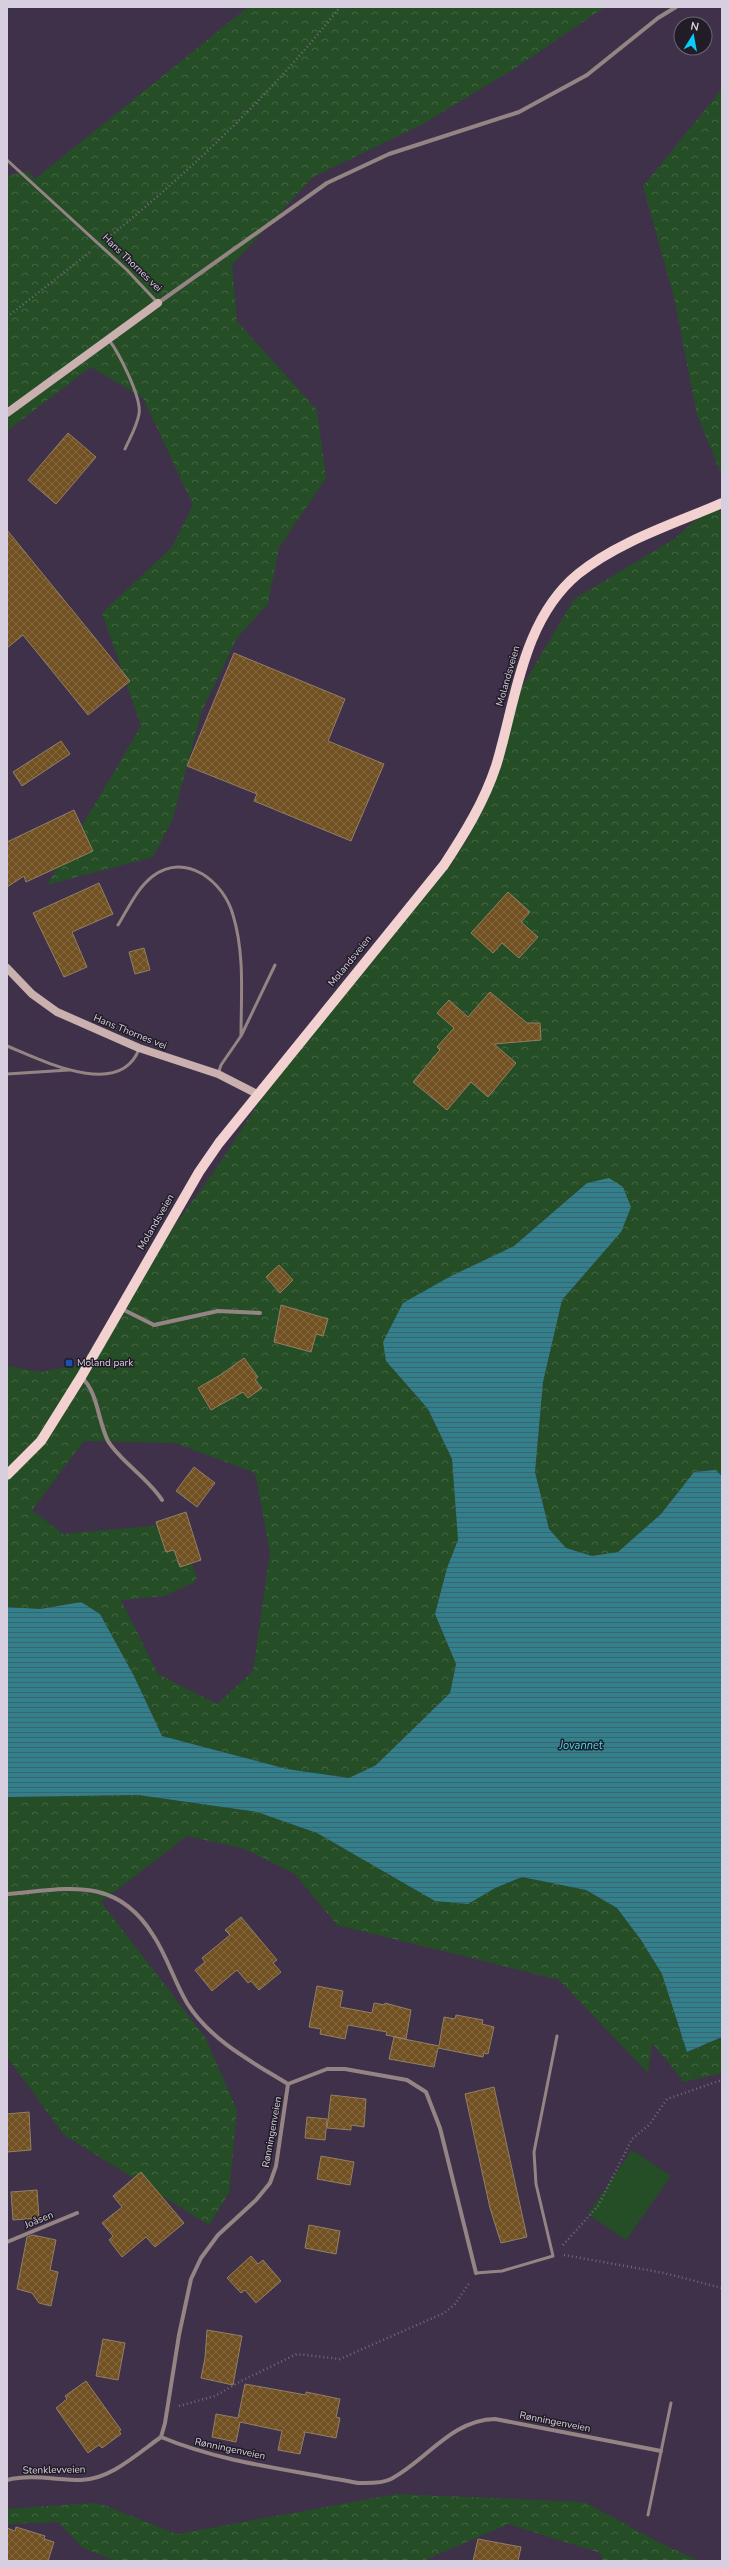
<svg xmlns="http://www.w3.org/2000/svg" width="729" height="2568" viewBox="0 0 729 2568" font-family="'Nunito Sans',sans-serif">
	<style>
		.forest { fill: url(#forest-crowns); fill-rule: evenodd }
		.garden { fill: #254d26 }
		.water { fill: url(#water-rules) }
		.building { fill: url(#building-cross-hatch); stroke: #937f65 }
		.lines { fill: none; stroke-linecap: round; stroke-linejoin: round }
		.path { stroke: #73687d; stroke-width: 2.5; stroke-dasharray: 1 3; stroke-linecap: butt }
		.lane { stroke: #958484; stroke-width: 3 }
		.street { stroke: #958484; stroke-width: 4 }
		.secondary { stroke: #cab0af; stroke-width: 8 }
		.primary { stroke: #f3d1d0; stroke-width: 10 }
		.transit-dot { fill: #1a4fb4; stroke: #221c27; stroke-width: 1.5 }
		.labels { text-anchor: middle; dominant-baseline: central; stroke-width: 3; stroke-linejoin: round; paint-order: stroke }
		.street-label { font-size: 10px; fill: #d7cfdf; stroke: #221c27 }
		.poi-label { font-size: 10px; fill: #d7cfdf; stroke: #221c27; text-anchor: start }
		.water-label { font-size: 11px; font-style: italic; fill: #44daf0; stroke: #221c27 }
	</style>
	<defs>
		<pattern id="forest-crowns" width="20" height="18" patternUnits="userSpaceOnUse"><rect width="20" height="18" fill="#254d26"/><path d="M2 6a3 3 0 1 1 6 0M12 15a3 3 0 1 1 6 0" fill="none" stroke="#446645"/></pattern>
		<pattern id="water-rules" width="6" height="5" patternUnits="userSpaceOnUse"><rect width="6" height="5" fill="#337f8b"/><path d="M0 2.5h6" fill="none" stroke="#38656e"/></pattern>
		<pattern id="building-cross-hatch" width="8" height="8" patternUnits="userSpaceOnUse"><rect width="8" height="8" fill="#715021"/><path d="M0 0l8 8M0 8l8-8" fill="none" stroke="#846841"/></pattern>
	</defs>
	<rect width="100%" height="100%" fill="#3e3149"/>
	<!-- forest -->
	<path class="forest" d="M 248,7 L 605,7 L 517,67 L 421,125 L 313,177 L 232,265 L 237,321 L 317,410 L 326,478 L 279,548 L 268,604 L 237,638 L 202,711 L 172,821 L 153,857 L 47,885 L 141,726 L 102,613 L 172,547 L 193,505 L 143,398 L 91,367 L 7,431 L 7,176 L 27,171 L 35,179 Z
		M 722,89 L 722,476 L 697,415 L 674,298 L 643,186 Z
		M 722,497 L 722,1476 L 715,1470 L 694,1472 L 661,1514 L 618,1552 L 592,1556 L 566,1548 L 549,1529 L 535,1472 L 543,1382 L 562,1300 L 621,1232 L 587,1183 L 514,1246 L 451,1276 L 386,1361 L 428,1409 L 452,1459 L 458,1540 L 447,1568 L 435,1614 L 456,1664 L 450,1693 L 376,1765 L 349,1778 L 287,1769 L 162,1736 L 134,1676 L 100,1614 L 81,1602 L 40,1609 L 7,1607 L 7,1366 L 42,1372 L 81,1364 L 145,1266 L 215,1170 L 280,1070 L 467,840 L 484,801 L 519,692 L 574,599 L 674,539 ZM 84,1441 L 175,1443 L 255,1473 L 270,1552 L 253,1671 L 217,1704 L 158,1674 L 121,1600 L 164,1596 L 197,1581 L 181,1523 L 63,1534 L 32,1510 Z
		M 138,1795 L 257,1812 L 317,1833 L 367,1860 L 495,1888 L 522,1877 L 586,1890 L 617,1908 L 641,1940 L 662,1974 L 687,2052 L 722,2037 L 722,2073 L 684,2082 L 652,2043 L 648,2073 L 559,1980 L 337,1925 L 295,1874 L 245,1849 L 187,1836 L 101,1902 L 205,2037 L 237,2110 L 229,2193 L 209,2225 L 64,2135 L 7,2057 L 7,1797 Z
		M 396,2494 L 585,2502 L 658,2542 L 700,2561 L 603,2561 L 600,2553 L 508,2524 L 423,2561 L 115,2561 L 83,2548 L 58,2522 L 7,2524 L 7,2509 L 92,2503 L 104,2505 L 177,2534 Z"/>
	<!-- garden -->
	<path class="garden" d="M 632,2150 L 671,2176 L 626,2240 L 588,2214 Z"/>
	<!-- water -->
	<path class="water" d="M 609,1178 L 623,1187 L 631,1207 L 621,1232 L 562,1300 L 543,1382 L 535,1472 L 549,1529 L 566,1548 L 592,1556 L 618,1552 L 661,1514 L 694,1472 L 715,1470 L 722,1476 L 722,2037 L 687,2052 L 662,1974 L 641,1940 L 617,1908 L 586,1890 L 522,1877 L 495,1888 L 468,1904 L 435,1901 L 317,1833 L 257,1812 L 138,1795 L 7,1797 L 7,1607 L 40,1609 L 81,1602 L 100,1614 L 134,1676 L 162,1736 L 287,1769 L 349,1778 L 376,1765 L 450,1693 L 456,1664 L 435,1614 L 447,1568 L 458,1540 L 452,1459 L 428,1409 L 386,1361 L 383,1342 L 403,1303 L 451,1276 L 514,1246 L 587,1183 Z"/>
	<!-- building -->
	<path class="building" d="M 68,433 L 96,457 L 56,504 L 28,480 Z
		M 7,530 L 130,681 L 88,715 L 23,635 L 7,648 Z
		M 234,653 L 345,699 L 328,741 L 384,764 L 351,841 L 254,801 L 257,794 L 187,766 Z
		M 61,741 L 70,754 L 22,786 L 13,772 Z
		M 74,810 L 93,851 L 26,882 L 24,876 L 7,887 L 7,842 Z
		M 99,883 L 113,914 L 72,932 L 87,967 L 64,977 L 33,913 Z
		M 508,892 L 530,912 L 521,922 L 538,937 L 519,958 L 502,943 L 493,953 L 471,933 Z
		M 144,948 L 150,970 L 135,974 L 129,952 Z
		M 490,992 L 527,1023 L 540,1023 L 541,1040 L 494,1044 L 516,1063 L 488,1097 L 471,1082 L 447,1110 L 413,1082 L 440,1050 L 437,1047 L 454,1028 L 437,1013 L 449,1000 L 468,1017 Z
		M 279,1265 L 293,1280 L 280,1293 L 266,1277 Z
		M 281,1305 L 328,1319 L 323,1336 L 316,1334 L 311,1352 L 274,1342 Z
		M 244,1358 L 258,1377 L 255,1380 L 262,1388 L 248,1398 L 243,1392 L 211,1410 L 198,1388 L 222,1374 Z
		M 194,1467 L 215,1483 L 197,1507 L 176,1491 Z
		M 186,1512 L 201,1560 L 180,1567 L 174,1550 L 166,1552 L 156,1522 Z
		M 241,1917 L 277,1960 L 273,1963 L 281,1972 L 259,1990 L 251,1981 L 248,1983 L 237,1970 L 212,1991 L 195,1970 L 205,1962 L 202,1958 L 230,1935 L 225,1930 Z
		M 317,1986 L 343,1991 L 340,2007 L 372,2013 L 374,2003 L 385,2005 L 385,2003 L 411,2010 L 406,2039 L 386,2035 L 387,2032 L 348,2025 L 345,2039 L 320,2034 L 321,2029 L 309,2027 Z
		M 456,2015 L 483,2020 L 482,2024 L 494,2027 L 488,2054 L 484,2053 L 483,2057 L 438,2048 L 434,2067 L 389,2059 L 394,2037 L 439,2046 L 444,2017 L 455,2019 Z
		M 494,2087 L 527,2237 L 501,2243 L 490,2208 L 465,2094 Z
		M 331,2095 L 366,2099 L 364,2127 L 351,2125 L 351,2130 L 327,2128 Z
		M 29,2112 L 31,2150 L 7,2152 L 7,2114 Z
		M 307,2117 L 327,2119 L 325,2140 L 305,2138 Z
		M 321,2156 L 354,2162 L 350,2185 L 317,2179 Z
		M 141,2172 L 184,2223 L 155,2247 L 146,2237 L 122,2257 L 109,2240 L 113,2236 L 102,2223 L 122,2207 L 113,2196 Z
		M 37,2190 L 39,2218 L 13,2220 L 11,2192 Z
		M 309,2225 L 340,2231 L 336,2254 L 305,2248 Z
		M 33,2235 L 56,2240 L 50,2270 L 58,2272 L 51,2306 L 39,2303 L 32,2293 L 17,2289 L 27,2237 Z
		M 251,2256 L 258,2264 L 263,2260 L 281,2281 L 256,2303 L 245,2290 L 241,2293 L 227,2278 Z
		M 207,2330 L 242,2336 L 233,2385 L 201,2378 L 205,2358 Z
		M 103,2339 L 125,2343 L 118,2380 L 96,2376 Z
		M 86,2381 L 121,2430 L 119,2431 L 121,2434 L 102,2448 L 99,2445 L 88,2453 L 56,2408 L 67,2399 L 65,2396 Z
		M 245,2384 L 306,2395 L 306,2392 L 340,2399 L 336,2417 L 340,2418 L 336,2438 L 305,2432 L 300,2454 L 278,2450 L 282,2431 L 240,2422 L 236,2442 L 212,2437 L 216,2414 L 238,2418 Z
		M 16,2527 L 45,2536 L 44,2539 L 54,2542 L 48,2561 L 7,2561 L 7,2528 L 15,2531 Z
		M 478,2539 L 521,2547 L 518,2561 L 473,2561 Z"/>
	<g class="lines">
		<!-- path -->
		<path class="path" d="M 108,238 C 192,170 273,92 340,7
			M 7,317 L 90,252
			M 563,2245 L 598,2206 L 632,2139 L 649,2125 L 667,2099 L 722,2080
			M 564,2255 L 664,2273 L 722,2288
			M 179,2406 L 215,2396 L 243,2380 L 297,2354 L 340,2359 L 444,2313 L 455,2304 L 470,2282"/>
		<!-- lane -->
		<path class="lane" d="M 7,160 L 127,270 L 157,302
			M 109,340 C 119,353 142,398 139,414 C 137,426 130,438 125,449
			M 118,925 C 128,909 137,888 153,876 C 186,851 224,882 233,915 C 245,954 241,997 241,1036
			M 7,1046 C 41,1060 120,1100 139,1049
			M 7,1074 L 69,1070
			M 218,1074 L 221,1065 L 241,1036 L 275,965
			M 476,2273 L 502,2271 L 553,2256 L 536,2184 L 534,2152 L 557,2036
			M 648,2515 L 671,2403"/>
		<!-- street -->
		<path class="street" d="M 158,303 L 327,183 L 389,154 L 519,112 L 587,75 L 658,18 L 676,7
			M 120,1308 L 154,1325 L 218,1311 L 260,1313
			M 81,1377 C 98,1391 98,1422 108,1441 C 120,1461 148,1478 162,1500
			M 7,1894 C 67,1889 116,1875 153,1935 C 167,1956 174,1981 187,2003 C 210,2040 252,2062 288,2084 L 276,2166 L 270,2183 L 256,2200 L 218,2235 L 201,2258 L 191,2279 L 179,2335 L 165,2423 L 161,2437
			M 288,2084 L 327,2069 L 345,2069 L 407,2080 L 426,2092 L 440,2128 L 476,2273
			M 7,2242 L 77,2213
			M 161,2437 C 223,2463 292,2470 358,2483 C 368,2483 381,2484 391,2479 C 427,2460 451,2420 495,2419 L 661,2451
			M 7,2480 C 31,2474 56,2480 81,2480 C 111,2479 137,2454 161,2437"/>
		<!-- secondary -->
		<path class="secondary" d="M 7,413 L 158,303
			M 7,968 L 32,994 L 57,1012 L 139,1048 L 218,1074 L 257,1094"/>
		<!-- primary -->
		<path class="primary" d="M 7,1475 L 41,1441 L 81,1377 L 199,1172 L 219,1143 L 444,865 C 465,833 484,802 496,766 C 516,701 522,620 578,574 C 619,541 674,524 722,503"/>
	</g>
	<!-- markers -->
	<rect class="transit-dot" x="65" y="1359" width="8" height="8" rx="2"/>
	<g class="labels">
		<!-- street labels -->
		<g class="street-label">
			<text transform="translate(132 263) rotate(44)">Hans Thornes vei</text>
			<text transform="translate(508 676) rotate(-74)">Molandsveien</text>
			<text transform="translate(350 961) rotate(-51)">Molandsveien</text>
			<text transform="translate(130 1032) rotate(22)">Hans Thornes vei</text>
			<text transform="translate(156 1222) rotate(-60)">Molandsveien</text>
			<text transform="translate(272 2132) rotate(-80)">Rønningenveien</text>
			<text transform="translate(39 2220) rotate(-22)">Joåsen</text>
			<text transform="translate(555 2422) rotate(11)">Rønningenveien</text>
			<text transform="translate(230 2449) rotate(12)">Rønningenveien</text>
			<text transform="translate(54 2470) rotate(-1)">Stenklevveien</text>
		</g>
		<!-- poi labels -->
		<g class="poi-label">
			<text x="77" y="1363">Moland park</text>
		</g>
		<!-- water labels -->
		<g class="water-label">
			<text x="581" y="1745">Jovannet</text>
		</g>
	</g>
	<!-- border -->
	<rect width="729" height="2568" fill="none" stroke="#d7cfdf" stroke-width="16"/>
	<!-- north arrow -->
	<g transform="translate(693 36) rotate(11)"><circle r="19" fill="#221c27" stroke="#6a6471"/>
	<path d="M0-3L7 15L0 10L-7 15Z" fill="#0acafa"/>
	<text y="-6" font-size="11" font-weight="bold" text-anchor="middle" fill="#d7cfdf">N</text>
	</g>
</svg>
